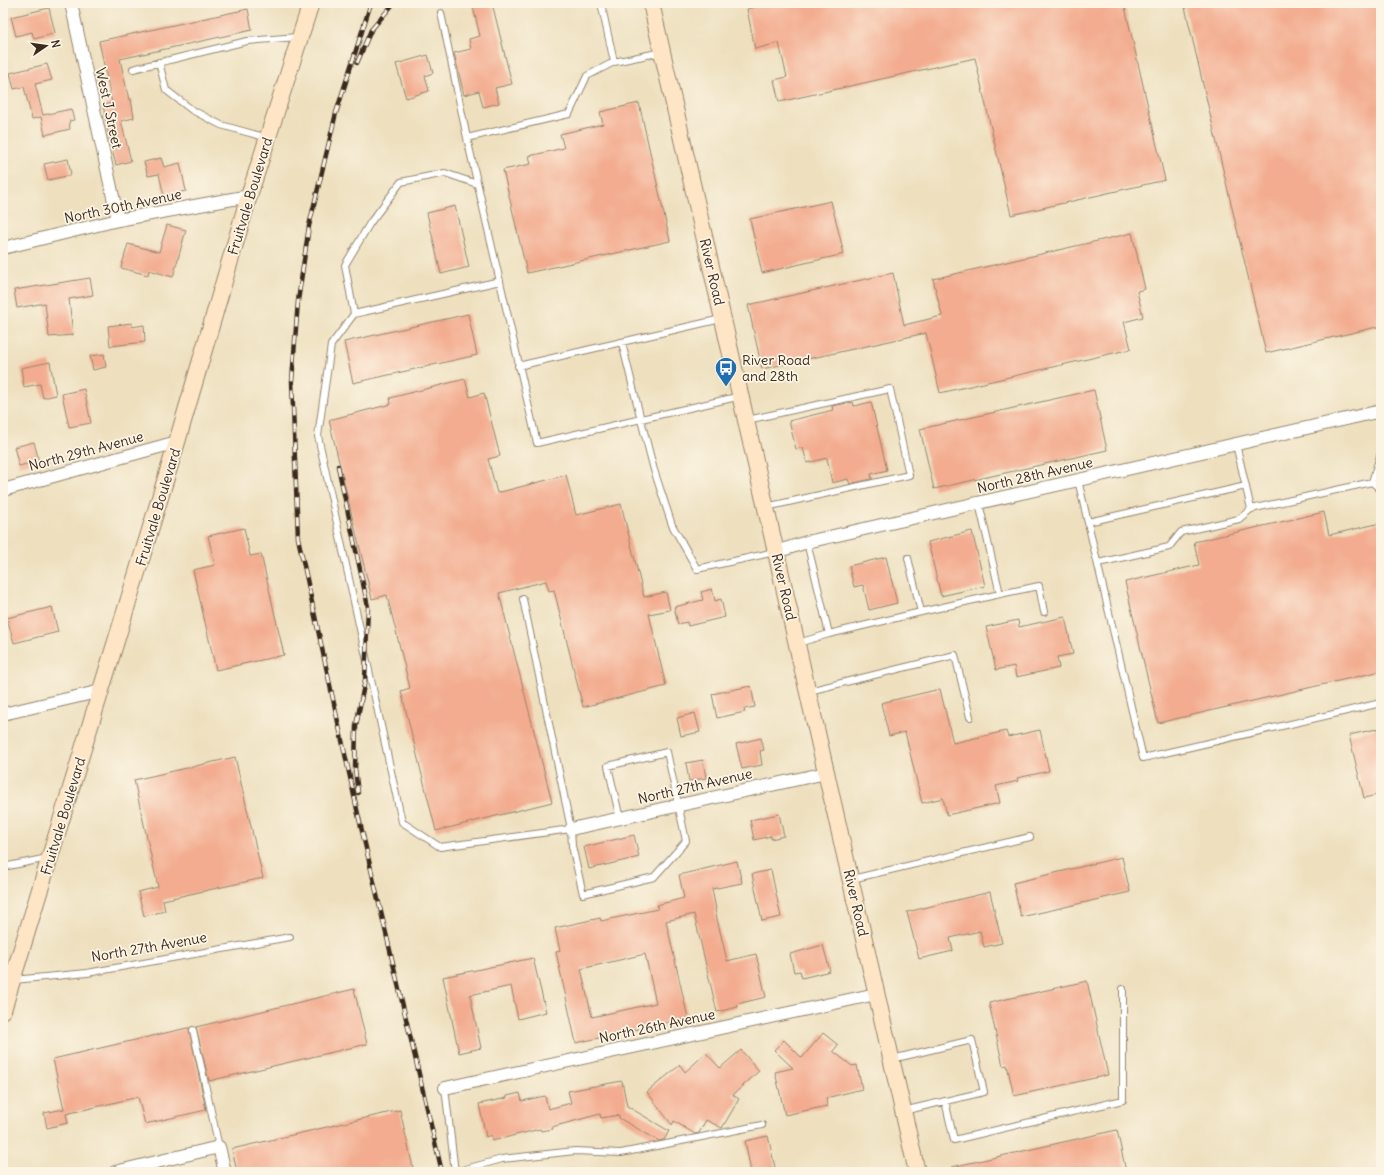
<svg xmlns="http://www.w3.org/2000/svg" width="1384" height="1175" viewBox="0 0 1384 1175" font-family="Delius,sans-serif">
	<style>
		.building { fill: #f3ac8f; fill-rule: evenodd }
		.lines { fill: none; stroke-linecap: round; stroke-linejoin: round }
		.lane-casing { stroke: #94856e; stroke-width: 8 }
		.street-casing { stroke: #94856e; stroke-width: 14 }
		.secondary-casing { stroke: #94856e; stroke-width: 18 }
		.lane { stroke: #fff; stroke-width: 6 }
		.street { stroke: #fff; stroke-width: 12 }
		.secondary { stroke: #fde5c5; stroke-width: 16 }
		.rail-casing { stroke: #3b2a1e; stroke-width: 4.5 }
		.rail { stroke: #fcf5e5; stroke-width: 3; stroke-dasharray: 9; stroke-linecap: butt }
		.labels { text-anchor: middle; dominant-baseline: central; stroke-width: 3.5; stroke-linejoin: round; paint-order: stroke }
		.street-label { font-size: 14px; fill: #3b2a1e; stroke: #fcf5e5 }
		.poi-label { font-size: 14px; fill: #3b2a1e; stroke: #fcf5e5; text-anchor: start }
	</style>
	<rect width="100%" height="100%" fill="#fcf5e5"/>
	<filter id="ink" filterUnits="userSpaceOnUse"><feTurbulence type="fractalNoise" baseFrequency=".025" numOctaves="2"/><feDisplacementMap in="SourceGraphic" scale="8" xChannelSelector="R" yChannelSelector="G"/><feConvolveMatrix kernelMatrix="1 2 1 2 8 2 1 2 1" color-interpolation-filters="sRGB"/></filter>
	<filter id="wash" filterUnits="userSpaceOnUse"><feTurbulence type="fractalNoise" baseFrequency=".012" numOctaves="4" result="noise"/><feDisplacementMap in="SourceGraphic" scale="16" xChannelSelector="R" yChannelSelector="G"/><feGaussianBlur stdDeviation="0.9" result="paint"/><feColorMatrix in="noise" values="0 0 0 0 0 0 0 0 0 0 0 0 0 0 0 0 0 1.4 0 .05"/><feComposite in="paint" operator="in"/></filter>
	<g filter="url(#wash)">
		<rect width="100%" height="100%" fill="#eee0bf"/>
		<g id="blocks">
			<!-- building -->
			<path class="building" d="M 472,3 L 492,3 L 512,84 L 495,88 L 499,103 L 483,107 L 479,91 L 464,95 L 454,53 L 471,49 L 469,39 L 480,36 Z
				M 775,3 L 1124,3 L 1165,180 L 1011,215 L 975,58 L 779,102 L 774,80 L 787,77 L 779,43 L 755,49 L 747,9 Z
				M 1184,3 L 1381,3 L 1381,326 L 1266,353 Z
				M 49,8 L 55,33 L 34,39 L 32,32 L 16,36 L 11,17 Z
				M 248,9 L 252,30 L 120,59 L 129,100 L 131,99 L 134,118 L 121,121 L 131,161 L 116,165 L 109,138 L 103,105 L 112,103 L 99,41 Z
				M 428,55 L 433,73 L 425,76 L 429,91 L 406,98 L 396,64 Z
				M 47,64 L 52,80 L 35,84 L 43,115 L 71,109 L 74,120 L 69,121 L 70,129 L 45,135 L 41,117 L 32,119 L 24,87 L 14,89 L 10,73 Z
				M 639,103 L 670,241 L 527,273 L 503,170 L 531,164 L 529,156 L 564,148 L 560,134 L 603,124 L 600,112 Z
				M 161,158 L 164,167 L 180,163 L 186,191 L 164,196 L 159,174 L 148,176 L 144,162 Z
				M 68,159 L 71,175 L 48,180 L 44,164 Z
				M 831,201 L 844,254 L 762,273 L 750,219 Z
				M 455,206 L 469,267 L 441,274 L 427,213 Z
				M 167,225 L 186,230 L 173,277 L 149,270 L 148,275 L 121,268 L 128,244 L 159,252 Z
				M 1132,233 L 1145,289 L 1137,291 L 1143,317 L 1124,322 L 1131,349 L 940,393 L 926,333 L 762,369 L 748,305 L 893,273 L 904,325 L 942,316 L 933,279 Z
				M 90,278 L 93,295 L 69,299 L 73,335 L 49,337 L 45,303 L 17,308 L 14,290 Z
				M 468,314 L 477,355 L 353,383 L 344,342 Z
				M 132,323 L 132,327 L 144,325 L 145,342 L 110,346 L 108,326 Z
				M 104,354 L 106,367 L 93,370 L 90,356 Z
				M 50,362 L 56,395 L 43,398 L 40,384 L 24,387 L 21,368 Z
				M 465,379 L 470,397 L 484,393 L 500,456 L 488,459 L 497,493 L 566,475 L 576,515 L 621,504 L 644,597 L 666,592 L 670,610 L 649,614 L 666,686 L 583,707 L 554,590 L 549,591 L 546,581 L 499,593 L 552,802 L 436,831 L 401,691 L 410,688 L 387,595 L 372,599 L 329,420 L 391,404 L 390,398 Z
				M 84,389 L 91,423 L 69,427 L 62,394 Z
				M 1094,390 L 1107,450 L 934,489 L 920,429 Z
				M 853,402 L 854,406 L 871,402 L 887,470 L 871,474 L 872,479 L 850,484 L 848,479 L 832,483 L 827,458 L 807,463 L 803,448 L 796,449 L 789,421 L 833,410 L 832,406 Z
				M 34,442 L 39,461 L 19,466 L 14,447 Z
				M 1324,512 L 1329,535 L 1381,523 L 1381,671 L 1158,723 L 1125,582 L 1199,565 L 1194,542 Z
				M 244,528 L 250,556 L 261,554 L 284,655 L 216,670 L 193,570 L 215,565 L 208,536 Z
				M 972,531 L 985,586 L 941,596 L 928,542 Z
				M 886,557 L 897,603 L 869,610 L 863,585 L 854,587 L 849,566 Z
				M 712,589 L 715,601 L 721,599 L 725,617 L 688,626 L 687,622 L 678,624 L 674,607 L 703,600 L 701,592 Z
				M 52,607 L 58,632 L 14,643 L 7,618 Z
				M 1065,617 L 1073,654 L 1057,657 L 1059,668 L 1016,677 L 1014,666 L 996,670 L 986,627 L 1018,620 L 1019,627 Z
				M 751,686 L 755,707 L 744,709 L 745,712 L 717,718 L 712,694 Z
				M 940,689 L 953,743 L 1006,731 L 1008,737 L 1040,730 L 1049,771 L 1017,778 L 1018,781 L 996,786 L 1000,803 L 947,815 L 943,798 L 922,803 L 905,732 L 889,736 L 881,703 Z
				M 695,713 L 700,732 L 681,736 L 677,718 Z
				M 1381,728 L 1381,794 L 1364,798 L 1349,735 Z
				M 761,738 L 764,750 L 760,751 L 762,765 L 742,769 L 736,744 Z
				M 235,757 L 263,878 L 163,900 L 165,911 L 144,916 L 138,892 L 158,887 L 134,780 Z
				M 703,760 L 706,778 L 689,781 L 686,763 Z
				M 779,814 L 784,836 L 771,839 L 771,836 L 754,840 L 750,820 Z
				M 634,835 L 639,857 L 589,869 L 584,847 Z
				M 1122,857 L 1130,892 L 1021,917 L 1013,883 Z
				M 737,861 L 742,883 L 712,889 L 716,909 L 715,910 L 727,961 L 756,954 L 766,997 L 737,1004 L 738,1007 L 717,1012 L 694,914 L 666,921 L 688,1018 L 576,1043 L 556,952 L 560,951 L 555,928 L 600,918 L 601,921 L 658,909 L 657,905 L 684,898 L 679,875 ZM 645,954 L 656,1003 L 592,1017 L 581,969 Z
				M 771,870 L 781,917 L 762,921 L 752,874 Z
				M 990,892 L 1002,943 L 984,947 L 980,931 L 950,938 L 953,951 L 919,959 L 907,912 Z
				M 823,945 L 830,971 L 802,978 L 800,971 L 794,972 L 790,954 Z
				M 533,958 L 546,1012 L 518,1019 L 511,986 L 470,995 L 481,1048 L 459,1053 L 443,977 Z
				M 1087,981 L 1108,1075 L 1014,1096 L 1007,1065 L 1003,1066 L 989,1003 Z
				M 354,989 L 367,1044 L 209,1081 L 196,1027 Z
				M 187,1028 L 189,1028 L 206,1110 L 145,1124 L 138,1097 L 66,1114 L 68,1123 L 47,1128 L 44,1113 L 64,1109 L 53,1059 Z
				M 823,1033 L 838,1045 L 833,1051 L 852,1066 L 857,1065 L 862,1089 L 826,1098 L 827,1106 L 785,1115 L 775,1072 L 793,1068 L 774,1050 L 784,1040 L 802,1058 Z
				M 741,1050 L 759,1071 L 733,1095 L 739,1099 L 722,1128 L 706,1120 L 699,1133 L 695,1134 L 674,1121 L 672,1125 L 647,1092 L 680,1065 L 685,1072 L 706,1053 L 720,1068 Z
				M 622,1081 L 627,1106 L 669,1131 L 664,1140 L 659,1141 L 619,1118 L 619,1115 L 601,1118 L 600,1114 L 552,1127 L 553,1129 L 541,1131 L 540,1129 L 492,1141 L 491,1135 L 486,1137 L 479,1104 L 507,1098 L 507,1096 L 520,1093 L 522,1101 L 545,1096 L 548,1109 L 571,1103 L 568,1091 Z
				M 400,1110 L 414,1172 L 237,1172 L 232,1149 Z
				M 1117,1130 L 1126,1172 L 953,1172 L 952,1167 Z
				M 768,1136 L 776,1172 L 751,1172 L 745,1141 Z"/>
		</g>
	</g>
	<g filter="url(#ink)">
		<use href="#blocks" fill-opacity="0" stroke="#94856e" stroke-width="1"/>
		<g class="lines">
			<!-- lane casing -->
			<g class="lane-casing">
				<path id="lane" d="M 441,13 L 467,138 L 569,114 L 587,76 L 614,62 L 601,3
					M 159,62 L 166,90 L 192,110 L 221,125 L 268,138
					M 614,62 L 662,52
					M 133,69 L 247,41 L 298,37
					M 467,138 L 537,443 L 741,396
					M 500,281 L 354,314 L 331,345 L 318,436 L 402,822 L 440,847 L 571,829
					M 354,314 L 345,265 L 370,223 L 401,182 L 445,173 L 477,184
					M 622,343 L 641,420 L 654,470 L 672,525 L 697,569 L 775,552
					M 518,366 L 721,319
					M 747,420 L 890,389 L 909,475 L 766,507
					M 1236,444 L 1251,509 L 1372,482 L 1381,453
					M 1078,480 L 1143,758 L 1381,703
					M 1372,482 L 1381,490
					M 1088,522 L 1246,486
					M 807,542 L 829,634 L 921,612 L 908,558
					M 1098,563 L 1169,547 L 1181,532 L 1239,519 L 1251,509
					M 1000,594 L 1039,586 L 1044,612
					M 523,599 L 571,829 L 572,846 L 583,894 L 654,877 L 686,841 L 667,752 L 608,766 L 620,819
					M 921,612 L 1000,594 L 979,503
					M 798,643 L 829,634
					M 809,691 L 955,655 L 970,717
					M 3,867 L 48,858
					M 852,879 L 1030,837
					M 3,981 L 87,973 L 290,937
					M 193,1030 L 219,1147
					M 892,1059 L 972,1040 L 984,1092 L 903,1111
					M 445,1088 L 455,1172
					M 945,1101 L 954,1140 L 1123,1100 L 1123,989
					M 455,1172 L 502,1159 L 575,1151 L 621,1153 L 762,1125"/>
			</g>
			<!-- street casing -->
			<g class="street-casing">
				<path id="street" d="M 71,3 L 118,220
					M 3,248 L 118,220 L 249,196
					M 3,490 L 177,442
					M 776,552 L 807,542 L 1381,411
					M 3,714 L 101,691
					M 571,829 L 826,773
					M 445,1088 L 876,994
					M 115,1172 L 219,1147 L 225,1172"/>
			</g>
			<!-- secondary casing -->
			<g class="secondary-casing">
				<path id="secondary" d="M 651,3 L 917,1172
					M 3,1010 L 177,442 L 249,196 L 311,3"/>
			</g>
			<!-- lane -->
			<use href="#lane" class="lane"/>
			<!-- street -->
			<use href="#street" class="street"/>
			<!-- secondary -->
			<use href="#secondary" class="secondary"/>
			<!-- rail casing -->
			<g class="rail-casing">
				<path id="rail" d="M 371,3 L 336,113 L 309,226 L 298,301 L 292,381 L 298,538 L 358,814 L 442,1172
					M 357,63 L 371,30 L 394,3
					M 338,466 L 368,607 L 365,680 L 356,726 L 355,769 L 358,793"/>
			</g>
			<!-- rail -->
			<use href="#rail" class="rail"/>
		</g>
	</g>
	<!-- icons -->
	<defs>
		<g id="bus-pin" transform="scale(1.15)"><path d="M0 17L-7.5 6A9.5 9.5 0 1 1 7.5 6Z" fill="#1f6fb2" stroke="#fcf5e5"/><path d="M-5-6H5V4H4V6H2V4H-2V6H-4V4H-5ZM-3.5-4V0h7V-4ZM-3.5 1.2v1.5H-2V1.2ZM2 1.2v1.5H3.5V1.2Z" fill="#fff"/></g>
	</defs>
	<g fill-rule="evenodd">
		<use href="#bus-pin" x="726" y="368"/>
	</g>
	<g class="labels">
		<!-- street labels -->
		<g class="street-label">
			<text transform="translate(109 108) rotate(78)">West J Street</text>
			<text transform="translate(250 196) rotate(-73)">Fruitvale Boulevard</text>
			<text transform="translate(123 206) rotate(-12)">North 30th Avenue</text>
			<text transform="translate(712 272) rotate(77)">River Road</text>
			<text transform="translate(86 451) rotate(-15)">North 29th Avenue</text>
			<text transform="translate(1035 475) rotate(-13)">North 28th Avenue</text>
			<text transform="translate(158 507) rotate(-73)">Fruitvale Boulevard</text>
			<text transform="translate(784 587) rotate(77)">River Road</text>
			<text transform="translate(695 786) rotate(-13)">North 27th Avenue</text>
			<text transform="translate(63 816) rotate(-73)">Fruitvale Boulevard</text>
			<text transform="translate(856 903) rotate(77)">River Road</text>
			<text transform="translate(149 947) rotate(-10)">North 27th Avenue</text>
			<text transform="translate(657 1026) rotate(-12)">North 26th Avenue</text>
		</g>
		<!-- poi labels -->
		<g class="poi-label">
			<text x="742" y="360">River Road<tspan x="742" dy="16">and 28th</tspan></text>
		</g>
	</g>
	<!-- margin -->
	<rect width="1384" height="1175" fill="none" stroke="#fcf5e5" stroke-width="16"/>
	<!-- north arrow -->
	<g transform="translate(46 46) rotate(77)" stroke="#fcf5e5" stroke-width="3" paint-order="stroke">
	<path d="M0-3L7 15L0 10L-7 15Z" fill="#3b2a1e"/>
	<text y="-6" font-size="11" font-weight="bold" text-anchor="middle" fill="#3b2a1e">N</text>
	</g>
</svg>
